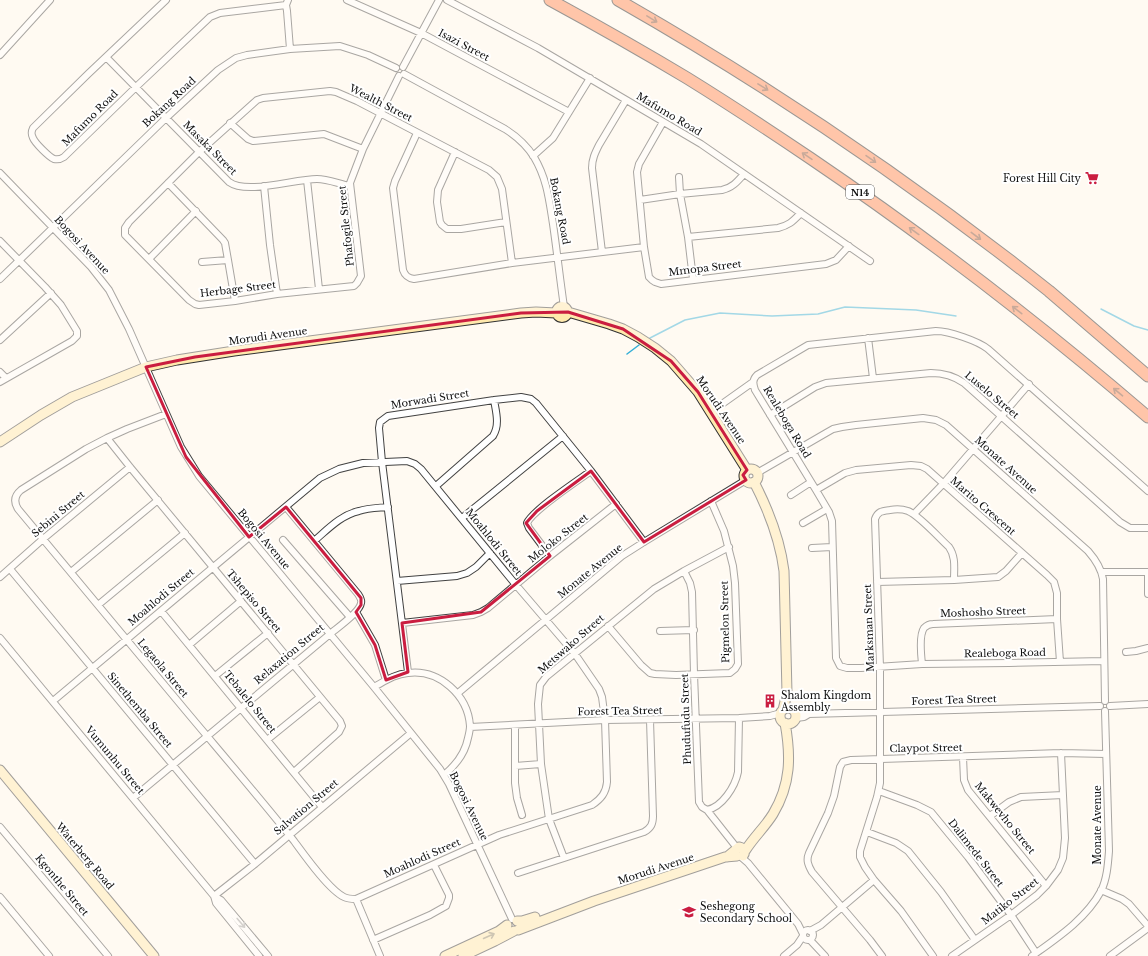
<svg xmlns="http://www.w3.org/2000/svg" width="1148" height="956" viewBox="0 0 1148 956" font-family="'Libre Baskerville',serif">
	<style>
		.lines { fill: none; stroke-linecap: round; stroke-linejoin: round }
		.stream { stroke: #34afd7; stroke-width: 1.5 }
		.street-casing { stroke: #424242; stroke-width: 8 }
		.secondary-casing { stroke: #313131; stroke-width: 11 }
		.highway-casing { stroke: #202020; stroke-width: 13 }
		.street { stroke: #fff; stroke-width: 6 }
		.secondary { stroke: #ffe9ad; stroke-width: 9 }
		.highway { stroke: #fe8551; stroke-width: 11 }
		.oneway { stroke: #864a30 }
		.oneway2 { stroke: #9f9f9f }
		.oneway3 { stroke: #938766 }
		.marked { fill: none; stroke: #ca1d40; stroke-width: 3; stroke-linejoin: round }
		.labels { text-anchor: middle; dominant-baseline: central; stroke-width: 4; stroke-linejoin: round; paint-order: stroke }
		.shield { fill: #fff; stroke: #575757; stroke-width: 1 }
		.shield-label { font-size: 9px; font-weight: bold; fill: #0f0f0f }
		.street-label { font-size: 10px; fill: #0f0f0f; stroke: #fff }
		.poi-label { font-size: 10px; fill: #0f0f0f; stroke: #fff; text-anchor: start }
	</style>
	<rect width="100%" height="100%" fill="#fffaf2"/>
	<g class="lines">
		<!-- stream -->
		<path class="stream" d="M 1101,309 L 1134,326 L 1148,330
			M 650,338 L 685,320 L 720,313 L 772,316 L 818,314 L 845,307 L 916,310 L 956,316
			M 627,354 L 639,345"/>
		<!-- street casing -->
		<g class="street-casing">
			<path id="street" d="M 166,0 L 88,74 L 33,128 C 31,132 31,134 33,138 C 35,143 49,157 54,159 C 58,160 61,159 64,157 L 136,87 L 210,17 L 220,13 L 286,5
				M 288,0 L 286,5 L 287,11 L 290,49
				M 347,0 L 421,33 L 569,112
				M 447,0 L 538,48 L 701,144 L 870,261
				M 0,55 L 50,0
				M 106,57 L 229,182 C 247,195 294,179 317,179 C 328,179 339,184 350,186
				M 403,67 L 439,0
				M 404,74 L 505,129 C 516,136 527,146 534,157 C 547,179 549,199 553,224 C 557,252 560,279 564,307
				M 399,76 L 363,149 L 350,183 L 361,276 L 357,283 L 354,286 L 277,294 L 235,301 L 199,305 L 195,304 L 189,300 L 125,235 L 125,228 L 129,222 L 199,152 L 257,100 L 263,98 L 330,91 L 336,92 L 357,101 L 489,170 L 497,177 L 502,189 L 512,263
				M 663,122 L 639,164 L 637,172 L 644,247 L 649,277 L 652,280 L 655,282 L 661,284 L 826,264 L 836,260 L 849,246
				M 230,123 L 248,139 L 253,141 L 324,134 L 363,149
				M 417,133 L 395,181 L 393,188 L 403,270 C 405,276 408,278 414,279 L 512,263 L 644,247
				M 455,152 L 438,190 L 437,202 L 440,222 L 442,225 L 447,229 L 461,229 L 506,222
				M 533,156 L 553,138 L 590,78
				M 0,173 L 91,267 L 109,290 L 129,329 L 181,447 L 199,476 L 374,687 L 440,769 L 449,784 L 512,919
				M 679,177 L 680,194 L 688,237 L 693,279
				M 307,180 L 319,289
				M 168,183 L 223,240 L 225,243 L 228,260 L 235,301
				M 264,186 L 270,245 L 277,294
				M 640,200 L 680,194 L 722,190 C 732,188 737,182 744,174
				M 688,237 L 778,228 C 790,225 793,221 801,213
				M 0,241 L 45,287 L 61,305 L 77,331 L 77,336 L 72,341 L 0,382
				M 602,252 L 592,168 C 592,159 595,153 599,145 L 626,100
				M 149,259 L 196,211
				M 202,262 L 228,260
				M 0,279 L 166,118 L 218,70 L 236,58 L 247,55 L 290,49 L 340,46 L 368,55 L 396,68
				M 868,338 L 873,378
				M 0,340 L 51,293
				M 0,372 L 6,378
				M 722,404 L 753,382
				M 770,415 L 815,387 L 826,383 L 931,373 C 942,373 954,376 964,383 L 1120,522 L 1130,528 L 1148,528
				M 107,438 L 130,467 L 340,721 L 342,726 L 339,732 L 294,772
				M 757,473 L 826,433 L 833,429 L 842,427 L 856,425 L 923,418 L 936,420 L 946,425 L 1088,551 C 1095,559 1101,567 1103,579 L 1105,701
				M 436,486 L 493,436 C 500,425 496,412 494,400
				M 816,490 L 845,473 L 856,470 L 911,465 L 921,466 L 927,469 L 1047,575 L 1054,582 L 1057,593 L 1057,619 L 1060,662
				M 791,495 L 811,482
				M 914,514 L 943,484 L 1029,384
				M 462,518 L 563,436
				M 803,523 L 827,509
				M 283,540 L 350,617
				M 314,541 C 328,529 341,515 359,511 C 368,508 378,508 388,507
				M 812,548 L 832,547
				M 550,556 L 529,528 L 527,523 C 533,510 577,481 591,471
				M 10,569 L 255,864
				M 684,571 L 690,583 L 692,592 L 694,674 L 699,802 L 702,807 L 707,810 C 722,807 735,787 738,772 L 739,718
				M 71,572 L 158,500
				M 1102,572 L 1148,572
				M 1148,572 L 1148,594
				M 0,577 L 43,539 L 130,467
				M 397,581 L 457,576 L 467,573 L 476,567 L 490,553
				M 877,582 L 954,580 L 998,577 L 1006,571 L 1022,553
				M 98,605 L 185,533
				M 161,611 L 322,807
				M 356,612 L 375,645 L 386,680
				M 402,623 L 473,615 L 481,612 L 488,608 L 550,556 L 616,504
				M 608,626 L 641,665 L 650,673 L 655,674 L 676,675 L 730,673 L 735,669 L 738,664 L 735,583 L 733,566 L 724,531 L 711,501
				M 660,631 L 694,630
				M 0,638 L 214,896 L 221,900 L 268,956
				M 189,645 L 241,601
				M 1126,652 L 1136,651 L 1148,648
				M 1104,661 L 1009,663 L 922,664 L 861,668 L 847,668 L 840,666 L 836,658 L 832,521 L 829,512 L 816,490 L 755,390 C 753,384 752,380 757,375 L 808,345 L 936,331 C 949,331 978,341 988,349 L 1148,491
				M 922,664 C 921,655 919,635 924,628 C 927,625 930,624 933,624 L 1057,619
				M 408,672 L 382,462 L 379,428 L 380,422 L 388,416 L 494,400 L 521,397 L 531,399 L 536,403 L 591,471 L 644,542
				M 215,676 L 268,633
				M 374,687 C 385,681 395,674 408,673 C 439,669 468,695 470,726 C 470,730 469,734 468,738 C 465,754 456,765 444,775
				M 458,693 L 622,556 L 644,542 L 746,480
				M 53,701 L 320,478 L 339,469 L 363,463 L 407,461 L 415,464 L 421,469 L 516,585 L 575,654 L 599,689 L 602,697 L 605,720 L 607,782 C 606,793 601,799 592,805 L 499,835 L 356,899 C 352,899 348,899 344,897 C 329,890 305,856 294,841 C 259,797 222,754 186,711 C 130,643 74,576 18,509 C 13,501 15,495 21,490 L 86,449 L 107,438 L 127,429 L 166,414
				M 1110,706 L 1148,704
				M 796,713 L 804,713 L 809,714 L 1100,706
				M 796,718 L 804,717 L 809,714
				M 515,725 L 515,783 L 517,798 L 522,815
				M 470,727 L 605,720 L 739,718 L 770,716 L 781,713
				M 267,740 L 320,697
				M 963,757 L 964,780 L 968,790 L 1046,886
				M 515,766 L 541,764
				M 879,791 L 917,805 L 931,812 L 968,857 L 1011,915 L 1036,953
				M 133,798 L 330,634 C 337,628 360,612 361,603 C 362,600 360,597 358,594 L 286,507
				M 707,810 L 737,848
				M 990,816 L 1009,802 L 1021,797 L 1063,795
				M 0,827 L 108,956
				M 867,832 L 896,843 L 908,851 L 941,892 L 975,940
				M 741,857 L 748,863 L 798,924 L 803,934
				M 564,858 L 549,819 L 541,764 L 538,704 L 540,685 L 546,677 L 654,589 L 684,571 L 729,547
				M 518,873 L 644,832 C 651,828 653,824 653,816 L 650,720
				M 1101,890 L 1122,899 L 1129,904 L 1148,926
				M 214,896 L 255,864 L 411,733
				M 214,896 L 216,903 L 259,956
				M 0,897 L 49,956
				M 356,899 L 380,956
				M803 935a5 5 0 1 1 10 0a5 5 0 1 1-10 0Z
				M 810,931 L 821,925 L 874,880
				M 373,940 L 430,915 L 446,906 L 449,898 L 449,895 L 434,865
				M 810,940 L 825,956
				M 784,956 L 797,945 L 803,936
				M 882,956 L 870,940 L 812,872 C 808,865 806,860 809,853 L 828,813 L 834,796 L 840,767 L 843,762 L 851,760 L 1061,753 L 1106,754
				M 933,956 L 901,911 L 874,880 L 865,867 L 860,857 L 860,851 L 877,797 L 880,783 L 880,667 L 875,519 C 878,511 882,511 890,510 C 896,509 902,509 908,511 C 920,516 939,538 949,547 C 956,557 954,568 954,580
				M 952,956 L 1011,915 L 1037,895 L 1046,886 L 1058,870 L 1063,858 L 1065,838 L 1061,753
				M 1032,956 C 1057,938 1086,919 1101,891 C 1107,879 1108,864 1109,851 L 1105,711
				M 1110,956 L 1148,928"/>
		</g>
		<!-- secondary casing -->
		<g class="secondary-casing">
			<path id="secondary" d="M556.5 312a5.5 5.5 0 1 1 11 0a5.5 5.5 0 1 1-11 0Z
				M 568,312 L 609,324 L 623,329 L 638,337 L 655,348 L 671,361 L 698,392 L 747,470
				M 0,442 L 41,415 L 72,397 L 146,367 L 177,360 L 234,351 L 521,313 L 536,312 L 556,313
				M744 476a7 7 0 1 1 14 0a7 7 0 1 1-14 0Z
				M 754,482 C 769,511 780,539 784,571 L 787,693 L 783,710
				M780 716a8 8 0 1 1 16 0a8 8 0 1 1-16 0Z
				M 0,770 L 154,956
				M 745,851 C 753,838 765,827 773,814 C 791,784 791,756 785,723
				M 727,857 L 739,847 C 744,848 746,852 743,856
				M 517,921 L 522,921 L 535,917
				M 518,930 L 594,901 L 725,857 L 737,856
				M 445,956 L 499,931 L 507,925
				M 463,956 L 495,941 L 514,931"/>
		</g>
		<!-- highway casing -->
		<g class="highway-casing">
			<path id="highway" d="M 550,0 C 596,25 642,51 687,78 C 729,104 770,131 810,158 C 928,238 1040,324 1148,417
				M 618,0 C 769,86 913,183 1049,291 C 1082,319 1115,348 1148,376"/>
		</g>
		<!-- street -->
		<use href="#street" class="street"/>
		<!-- secondary -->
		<use href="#secondary" class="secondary"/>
		<!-- highway -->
		<use href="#highway" class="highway"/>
	</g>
	<!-- one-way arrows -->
	<defs><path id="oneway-shaft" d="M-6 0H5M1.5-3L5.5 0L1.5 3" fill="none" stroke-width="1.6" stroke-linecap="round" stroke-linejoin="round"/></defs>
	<g class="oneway">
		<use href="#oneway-shaft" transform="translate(652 19) rotate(31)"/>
		<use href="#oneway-shaft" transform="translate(763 87) rotate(32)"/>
		<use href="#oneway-shaft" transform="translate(807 156) rotate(-146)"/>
		<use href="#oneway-shaft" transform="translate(871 159) rotate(35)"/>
		<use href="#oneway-shaft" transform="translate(914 231) rotate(-144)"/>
		<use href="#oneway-shaft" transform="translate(976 236) rotate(37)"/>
		<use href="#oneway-shaft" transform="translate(1017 310) rotate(-142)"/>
		<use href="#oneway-shaft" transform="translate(1118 392) rotate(-140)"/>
	</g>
	<use class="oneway2" href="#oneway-shaft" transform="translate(241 923) rotate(50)"/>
	<use class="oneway3" href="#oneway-shaft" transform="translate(489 936) rotate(-24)"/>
	<!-- marked area -->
	<path d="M0 0H1148V956H0ZM 568,312 L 623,329 L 671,361 L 698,392 L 747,470 L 743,475 L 746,480 L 644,542 L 591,471 L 537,511 L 526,523 L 550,556 L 481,612 L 402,623 L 408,672 L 386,680 L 375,645 L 356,612 L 361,605 L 361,598 L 286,507 L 249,537 L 186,457 L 146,367 L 195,357 L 521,313 Z" fill="#fffaf2" fill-opacity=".55" fill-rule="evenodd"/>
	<path class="marked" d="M 568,312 L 623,329 L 671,361 L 698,392 L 747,470 L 743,475 L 746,480 L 644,542 L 591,471 L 537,511 L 526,523 L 550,556 L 481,612 L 402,623 L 408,672 L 386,680 L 375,645 L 356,612 L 361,605 L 361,598 L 286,507 L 249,537 L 186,457 L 146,367 L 195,357 L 521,313 Z"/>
	<!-- icons -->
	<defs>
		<g id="supermarket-bare" transform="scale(1.08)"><path d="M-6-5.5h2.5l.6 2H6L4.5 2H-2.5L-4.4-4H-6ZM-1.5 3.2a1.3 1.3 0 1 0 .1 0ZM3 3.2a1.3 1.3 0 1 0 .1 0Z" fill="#ca1d40" stroke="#fff" stroke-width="2.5" paint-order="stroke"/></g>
		<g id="building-bare" transform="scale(1.08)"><path d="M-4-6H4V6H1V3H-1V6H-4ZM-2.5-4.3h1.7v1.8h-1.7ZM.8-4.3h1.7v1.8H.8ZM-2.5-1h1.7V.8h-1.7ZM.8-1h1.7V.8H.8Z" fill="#ca1d40" stroke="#fff" stroke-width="2.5" paint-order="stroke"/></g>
		<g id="school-bare" transform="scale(1.08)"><path d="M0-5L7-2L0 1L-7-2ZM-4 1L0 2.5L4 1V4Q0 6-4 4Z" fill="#ca1d40" stroke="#fff" stroke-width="2.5" paint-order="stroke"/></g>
	</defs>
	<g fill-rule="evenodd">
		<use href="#supermarket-bare" x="1092" y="178"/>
		<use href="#building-bare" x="770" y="701"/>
		<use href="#school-bare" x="689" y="912"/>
	</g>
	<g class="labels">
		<!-- shield labels -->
		<rect class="shield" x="846" y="185" width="28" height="14" rx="3"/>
		<g class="shield-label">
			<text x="860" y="192">N14</text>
		</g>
		<!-- street labels -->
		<g class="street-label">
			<text transform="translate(464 45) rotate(28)">Isazi Street</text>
			<text transform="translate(169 102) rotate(-43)">Bokang Road</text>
			<text transform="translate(381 103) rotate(27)">Wealth Street</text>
			<text transform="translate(669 114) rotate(31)">Mafumo Road</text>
			<text transform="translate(90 118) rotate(-45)">Mafumo Road</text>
			<text transform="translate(210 148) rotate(45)">Masaka Street</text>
			<text transform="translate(560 211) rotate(79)">Bokang Road</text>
			<text transform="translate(346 226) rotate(-96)">Phafogile Street</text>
			<text transform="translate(82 245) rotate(47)">Bogosi Avenue</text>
			<text transform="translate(705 268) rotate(-7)">Mmopa Street</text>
			<text transform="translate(238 289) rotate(-7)">Herbage Street</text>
			<text transform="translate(268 336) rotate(-8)">Morudi Avenue</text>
			<text transform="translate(992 395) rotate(40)">Luselo Street</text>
			<text transform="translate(430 399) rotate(-9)">Morwadi Street</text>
			<text transform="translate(721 410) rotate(56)">Morudi Avenue</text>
			<text transform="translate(787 422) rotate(59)">Realeboga Road</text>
			<text transform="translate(1006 465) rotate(42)">Monate Avenue</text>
			<text transform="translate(983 506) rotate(41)">Marito Crescent</text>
			<text transform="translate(58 514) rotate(-40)">Sebini Street</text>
			<text transform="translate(558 538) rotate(-38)">Moloko Street</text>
			<text transform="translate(264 539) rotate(50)">Bogosi Avenue</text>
			<text transform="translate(494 542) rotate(51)">Moahlodi Street</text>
			<text transform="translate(590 571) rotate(-39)">Monate Avenue</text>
			<text transform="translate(161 597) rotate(-40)">Moahlodi Street</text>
			<text transform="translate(254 601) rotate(50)">Tshepiso Street</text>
			<text transform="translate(983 612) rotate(-2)">Moshosho Street</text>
			<text transform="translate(725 622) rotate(-91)">Pigmelon Street</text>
			<text transform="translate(869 628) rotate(-92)">Marksman Street</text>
			<text transform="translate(571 644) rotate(-41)">Metswako Street</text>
			<text transform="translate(1005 653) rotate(-1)">Realeboga Road</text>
			<text transform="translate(289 654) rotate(-40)">Relaxation Street</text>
			<text transform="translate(163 668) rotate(50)">Legaola Street</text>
			<text transform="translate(954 700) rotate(-2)">Forest Tea Street</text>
			<text transform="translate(250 702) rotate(51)">Tebalelo Street</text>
			<text transform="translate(140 710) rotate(50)">Sinethemba Street</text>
			<text transform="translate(620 711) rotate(-1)">Forest Tea Street</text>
			<text transform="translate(686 719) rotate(-92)">Phudufudu Street</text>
			<text transform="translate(926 748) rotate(-1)">Claypot Street</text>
			<text transform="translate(115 760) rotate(50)">Vumunhu Street</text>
			<text transform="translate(469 806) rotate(64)">Bogosi Avenue</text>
			<text transform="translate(306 807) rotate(-40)">Salvation Street</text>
			<text transform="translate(1005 818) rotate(51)">Makwevho Street</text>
			<text transform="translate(1097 825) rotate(-90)">Monate Avenue</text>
			<text transform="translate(976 853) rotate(52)">Dalimede Street</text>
			<text transform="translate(85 856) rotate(50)">Waterberg Road</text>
			<text transform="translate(422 858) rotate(-24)">Moahlodi Street</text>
			<text transform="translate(656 869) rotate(-18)">Morudi Avenue</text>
			<text transform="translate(62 885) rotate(50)">Kgonthe Street</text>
			<text transform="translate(1010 901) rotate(-38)">Matiko Street</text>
		</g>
		<!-- poi labels -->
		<g class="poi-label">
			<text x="1081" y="178" text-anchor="end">Forest Hill City</text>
			<text x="781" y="695">Shalom Kingdom<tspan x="781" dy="12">Assembly</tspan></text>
			<text x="700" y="906">Seshegong<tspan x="700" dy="12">Secondary School</tspan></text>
		</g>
	</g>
</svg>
